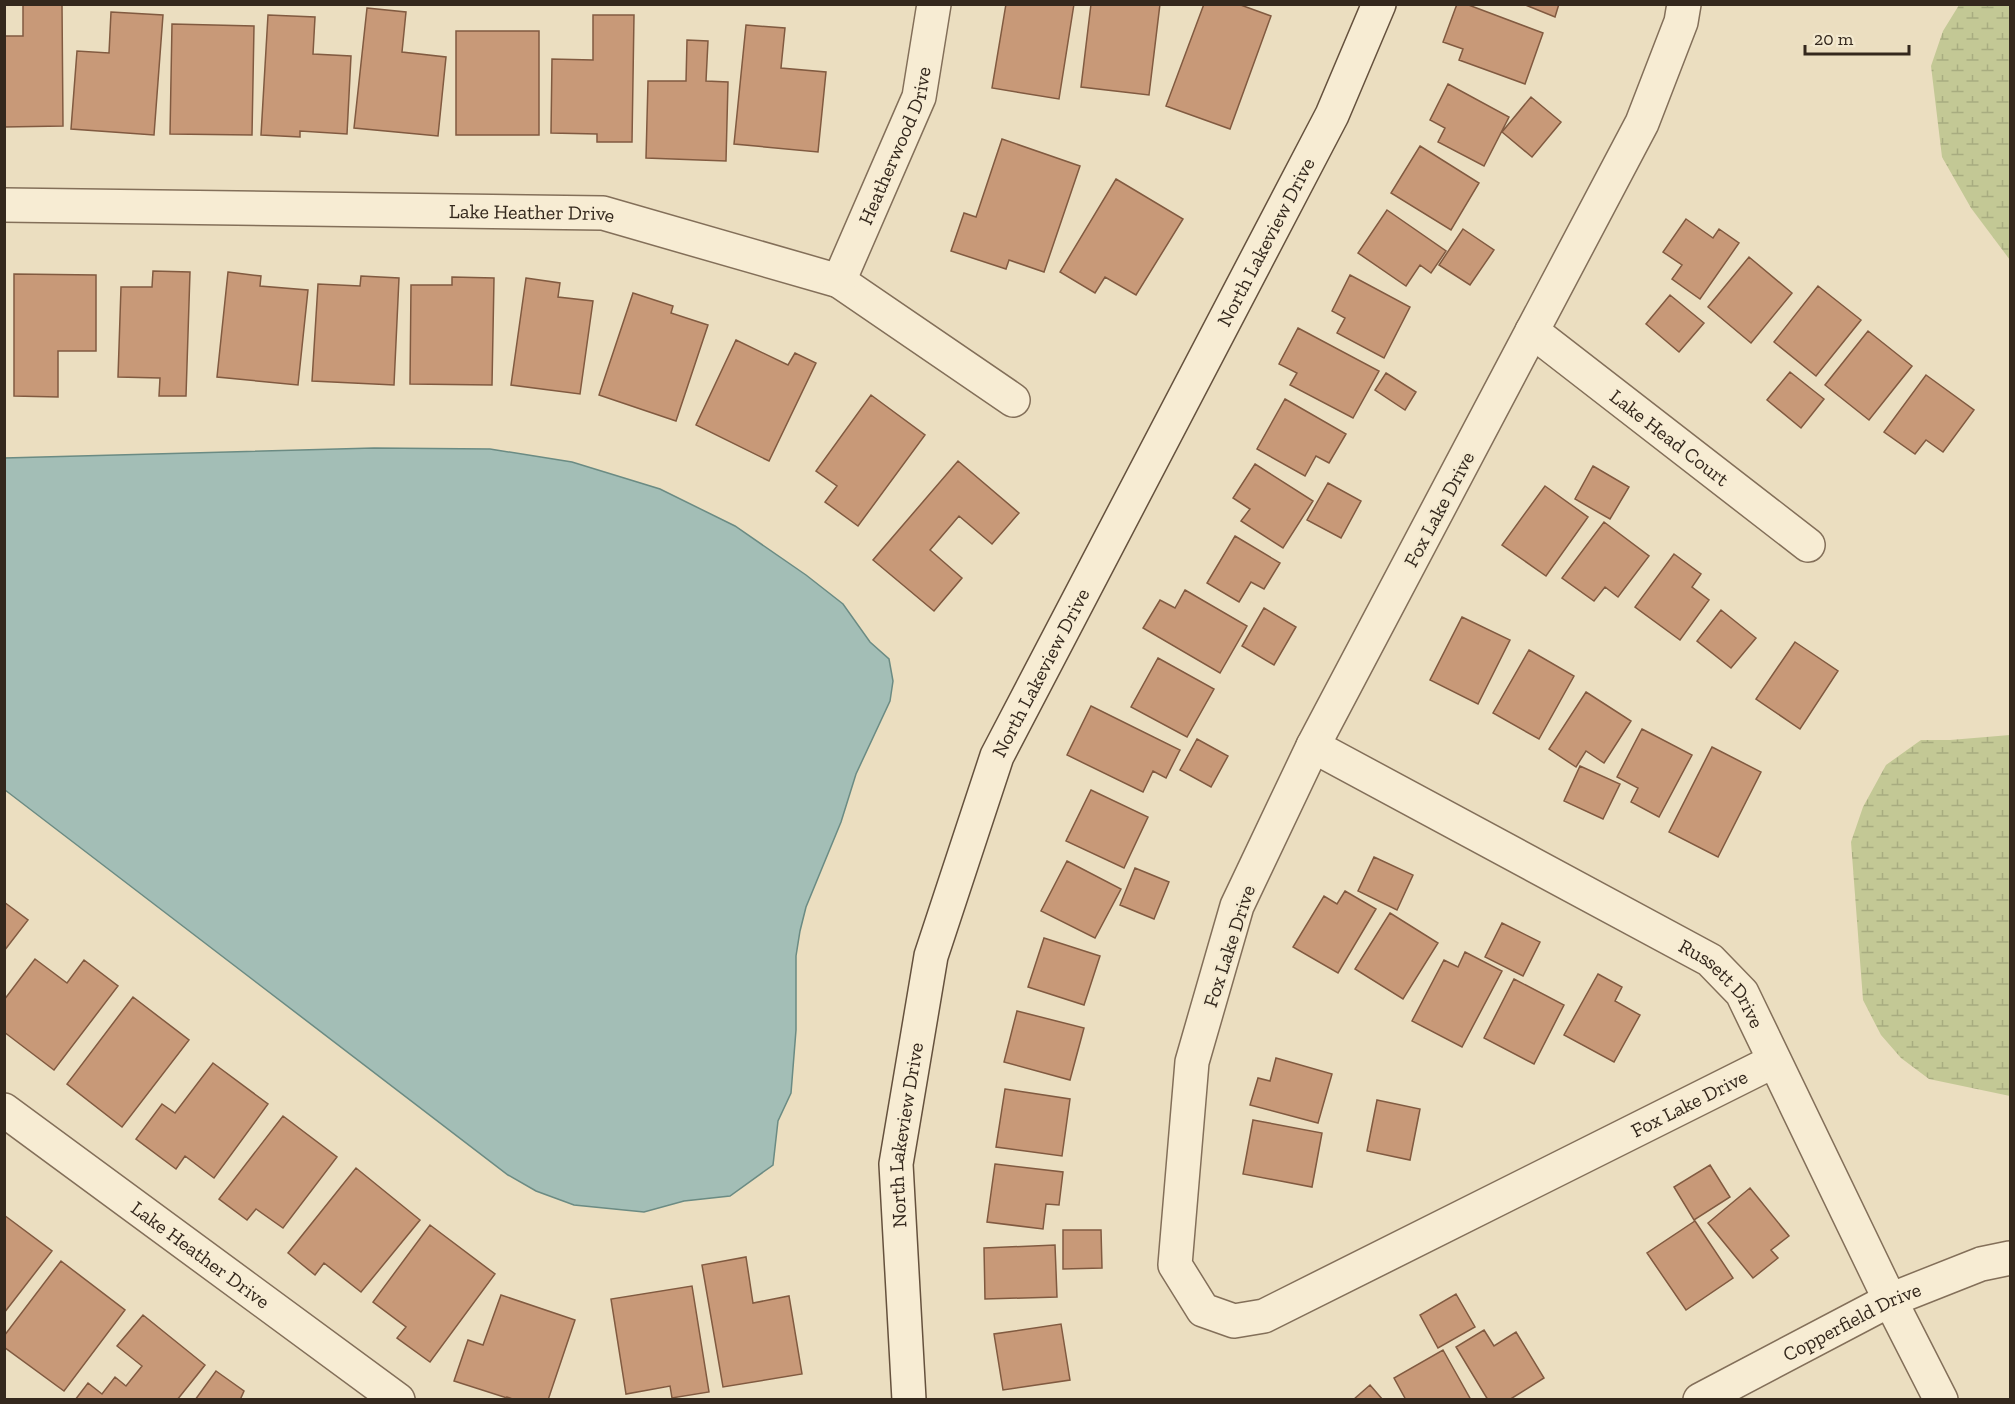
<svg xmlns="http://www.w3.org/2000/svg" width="2015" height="1404" viewBox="0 0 2015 1404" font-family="'Zilla Slab',serif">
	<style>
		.wetland { fill: url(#wetland-marsh) }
		.water { fill: #a3beb6; stroke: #6b8b83; stroke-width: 1.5 }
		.building { fill: #c89978; stroke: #815a40; stroke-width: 1.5 }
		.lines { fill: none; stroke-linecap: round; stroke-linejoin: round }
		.street-casing { stroke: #836f59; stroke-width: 36 }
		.secondary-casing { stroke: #65513d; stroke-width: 36 }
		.street { stroke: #f7ecd3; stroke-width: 33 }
		.secondary { stroke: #f7ecd3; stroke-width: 33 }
		.labels { text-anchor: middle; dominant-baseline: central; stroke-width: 4.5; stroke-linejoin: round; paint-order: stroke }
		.street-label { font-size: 20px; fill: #34281d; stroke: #f3e9cf }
	</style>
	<defs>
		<pattern id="wetland-marsh" width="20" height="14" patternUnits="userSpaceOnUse" patternTransform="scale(1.5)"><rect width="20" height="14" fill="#c3c895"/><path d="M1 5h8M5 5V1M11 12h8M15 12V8" fill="none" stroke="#a8ac80"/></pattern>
	</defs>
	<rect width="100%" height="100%" fill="#ebdec0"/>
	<!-- wetland -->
	<path class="wetland" d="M 1959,5 L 2010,5 L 2010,260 L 1971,208 L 1942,157 L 1931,66 L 1943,31 Z
		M 2010,735 L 2010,1096 L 1929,1079 L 1901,1058 L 1881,1035 L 1863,1000 L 1851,842 L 1863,807 L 1886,765 L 1921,740 L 1950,740 Z"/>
	<!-- water -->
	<path class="water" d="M 374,448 L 490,449 L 572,462 L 660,489 L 735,526 L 806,575 L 843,604 L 870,642 L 889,659 L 893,681 L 890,701 L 856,774 L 841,822 L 806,907 L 800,931 L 796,956 L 796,1030 L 791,1093 L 778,1121 L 773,1165 L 730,1196 L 684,1201 L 644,1212 L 574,1205 L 536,1191 L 508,1175 L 5,790 L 5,458 Z"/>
	<!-- building -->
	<path class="building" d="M 62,4 L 63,126 L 4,127 L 4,36 L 23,36 L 23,5 Z
		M 1006,4 L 1074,4 L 1059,99 L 992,88 Z
		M 1091,4 L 1160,4 L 1149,95 L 1081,87 Z
		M 1204,4 L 1238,4 L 1271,16 L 1230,129 L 1166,106 Z
		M 1457,4 L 1466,4 L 1543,33 L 1525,84 L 1459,60 L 1463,49 L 1443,42 Z
		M 1523,4 L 1559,4 L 1555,17 Z
		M 367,8 L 406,12 L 402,52 L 446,57 L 438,136 L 354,128 Z
		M 111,12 L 163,15 L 154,135 L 71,129 L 77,51 L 109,53 Z
		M 268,15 L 315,17 L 313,54 L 351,56 L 347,134 L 300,131 L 300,137 L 261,135 Z
		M 593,15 L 634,15 L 632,142 L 597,142 L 597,134 L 551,133 L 552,59 L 593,60 Z
		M 172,24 L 254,26 L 252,135 L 170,134 Z
		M 746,25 L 785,28 L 781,68 L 826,72 L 818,152 L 734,144 Z
		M 456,31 L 539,31 L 539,135 L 456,135 Z
		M 687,40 L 708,41 L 706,81 L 728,82 L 726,161 L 646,158 L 648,81 L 686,81 Z
		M 1448,84 L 1509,117 L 1484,166 L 1438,142 L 1445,128 L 1430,120 Z
		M 1531,97 L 1561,122 L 1532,157 L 1502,132 Z
		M 1002,139 L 1080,166 L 1044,272 L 1009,260 L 1006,269 L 951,251 L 964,213 L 976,217 Z
		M 1420,146 L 1479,183 L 1451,230 L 1391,193 Z
		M 1116,179 L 1183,219 L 1136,295 L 1105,277 L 1095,293 L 1060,272 Z
		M 1387,210 L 1446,251 L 1431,273 L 1420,265 L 1406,286 L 1358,253 Z
		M 1686,219 L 1713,238 L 1719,229 L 1739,243 L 1700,299 L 1672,279 L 1682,265 L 1663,252 Z
		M 1463,229 L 1494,250 L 1470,285 L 1439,265 Z
		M 1749,257 L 1792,293 L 1751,343 L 1708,307 Z
		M 153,271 L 190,272 L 186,396 L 159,396 L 160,378 L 118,377 L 121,287 L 152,287 Z
		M 228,272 L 261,276 L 260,286 L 308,290 L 298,385 L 217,377 Z
		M 14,274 L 96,275 L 96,351 L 58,351 L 58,397 L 14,396 Z
		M 1350,275 L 1410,307 L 1384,358 L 1337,333 L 1345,318 L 1332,311 Z
		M 361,276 L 399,278 L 394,385 L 312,381 L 318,284 L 360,286 Z
		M 452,277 L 494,278 L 492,385 L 410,384 L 411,285 L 452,285 Z
		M 526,278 L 560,283 L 558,297 L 593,301 L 580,394 L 511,385 Z
		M 1818,286 L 1861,320 L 1816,376 L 1774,342 Z
		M 633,293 L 673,306 L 671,313 L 708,325 L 676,421 L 599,395 Z
		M 1670,295 L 1704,323 L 1679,352 L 1646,324 Z
		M 1298,328 L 1379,371 L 1353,418 L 1290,385 L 1297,373 L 1279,364 Z
		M 1868,331 L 1912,366 L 1869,420 L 1825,385 Z
		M 736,340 L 788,365 L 795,353 L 816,363 L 769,461 L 696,425 Z
		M 1790,372 L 1824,399 L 1801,428 L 1767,400 Z
		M 1386,373 L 1416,392 L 1405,410 L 1375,390 Z
		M 1926,375 L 1974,410 L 1943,452 L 1926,440 L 1915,454 L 1884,432 Z
		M 871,395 L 925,435 L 858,526 L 825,502 L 837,486 L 816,471 Z
		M 1285,399 L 1346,434 L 1329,463 L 1316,456 L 1305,476 L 1257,449 Z
		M 958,461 L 1019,513 L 992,544 L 959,516 L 930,550 L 962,578 L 934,611 L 873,560 Z
		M 1255,464 L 1313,501 L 1283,548 L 1241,521 L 1250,509 L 1233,498 Z
		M 1593,466 L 1629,487 L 1610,519 L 1575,499 Z
		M 1328,483 L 1361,501 L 1341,538 L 1307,520 Z
		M 1545,486 L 1588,517 L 1546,576 L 1502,545 Z
		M 1604,522 L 1649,556 L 1618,597 L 1605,587 L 1594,601 L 1562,578 Z
		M 1235,536 L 1280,563 L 1264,589 L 1251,582 L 1239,602 L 1207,583 Z
		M 1674,554 L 1701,574 L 1692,587 L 1709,600 L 1680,640 L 1635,607 Z
		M 1185,590 L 1247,626 L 1220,673 L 1143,628 L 1160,600 L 1175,608 Z
		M 1264,608 L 1296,627 L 1274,665 L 1242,646 Z
		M 1721,610 L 1756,638 L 1731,668 L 1697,641 Z
		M 1462,617 L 1510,640 L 1478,704 L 1430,680 Z
		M 1795,642 L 1838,671 L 1800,729 L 1756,699 Z
		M 1529,650 L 1574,676 L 1539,739 L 1493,713 Z
		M 1158,658 L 1214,689 L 1187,737 L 1131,707 Z
		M 1586,692 L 1631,721 L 1604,763 L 1586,751 L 1576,767 L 1549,749 Z
		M 1091,706 L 1180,750 L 1166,778 L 1153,771 L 1143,792 L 1067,755 Z
		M 1642,729 L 1692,755 L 1659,817 L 1631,802 L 1638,788 L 1617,777 Z
		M 1197,739 L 1228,756 L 1211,787 L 1180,770 Z
		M 1712,747 L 1761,772 L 1718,857 L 1669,832 Z
		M 1580,766 L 1620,784 L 1603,819 L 1564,801 Z
		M 1091,790 L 1148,817 L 1124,868 L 1066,841 Z
		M 1374,857 L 1413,875 L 1397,910 L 1358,891 Z
		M 1067,861 L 1121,889 L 1095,938 L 1041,911 Z
		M 1135,868 L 1169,882 L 1154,919 L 1120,905 Z
		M 1345,891 L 1376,909 L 1338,973 L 1293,947 L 1324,896 L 1337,904 Z
		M 4,902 L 28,920 L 4,951 Z
		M 1390,913 L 1438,943 L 1403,999 L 1355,969 Z
		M 1502,923 L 1540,942 L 1523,976 L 1485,957 Z
		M 1044,938 L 1100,956 L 1084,1005 L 1028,987 Z
		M 1465,952 L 1502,971 L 1462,1047 L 1412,1021 L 1444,960 L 1458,967 Z
		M 35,959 L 67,983 L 84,960 L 118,986 L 54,1070 L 4,1032 L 4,1000 Z
		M 1598,974 L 1622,987 L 1615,1001 L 1640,1015 L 1614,1062 L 1564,1035 Z
		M 1514,979 L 1564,1005 L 1534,1064 L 1484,1038 Z
		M 133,997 L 189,1040 L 122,1127 L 67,1084 Z
		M 1017,1011 L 1084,1028 L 1070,1080 L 1004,1062 Z
		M 1276,1058 L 1332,1074 L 1318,1123 L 1250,1105 L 1258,1078 L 1270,1081 Z
		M 213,1063 L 268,1104 L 214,1178 L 185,1156 L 176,1169 L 136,1139 L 162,1104 L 175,1113 Z
		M 1005,1089 L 1070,1099 L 1062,1156 L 996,1147 Z
		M 1377,1100 L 1420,1109 L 1410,1160 L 1367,1151 Z
		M 283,1116 L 337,1157 L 283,1228 L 256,1209 L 247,1220 L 219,1199 Z
		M 1253,1120 L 1322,1133 L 1312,1187 L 1243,1174 Z
		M 995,1164 L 1063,1172 L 1059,1205 L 1046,1204 L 1043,1229 L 987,1222 Z
		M 1710,1165 L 1730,1197 L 1694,1220 L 1674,1187 Z
		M 356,1168 L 420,1220 L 361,1292 L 324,1263 L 315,1275 L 288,1253 Z
		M 1750,1188 L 1789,1236 L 1771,1250 L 1778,1258 L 1753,1278 L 1708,1223 Z
		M 4,1215 L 52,1251 L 4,1313 Z
		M 1695,1221 L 1733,1278 L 1686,1310 L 1647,1253 Z
		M 430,1225 L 495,1274 L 430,1362 L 397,1338 L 406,1327 L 373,1302 Z
		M 1063,1230 L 1101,1230 L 1102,1268 L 1063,1269 Z
		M 1055,1245 L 1057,1297 L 985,1299 L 984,1248 Z
		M 746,1257 L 753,1303 L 789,1296 L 802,1374 L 723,1387 L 702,1265 Z
		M 61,1261 L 125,1310 L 64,1391 L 4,1347 L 4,1336 Z
		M 692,1286 L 709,1392 L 672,1398 L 670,1386 L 626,1394 L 611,1299 Z
		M 1456,1294 L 1475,1327 L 1438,1348 L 1420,1315 Z
		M 501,1295 L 575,1320 L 548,1400 L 515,1400 L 507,1397 L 507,1398 L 454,1381 L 468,1340 L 483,1345 Z
		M 143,1315 L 205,1365 L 177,1400 L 75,1400 L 88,1383 L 102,1394 L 115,1377 L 126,1386 L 142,1366 L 117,1346 Z
		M 1061,1324 L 1070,1380 L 1003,1390 L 994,1334 Z
		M 1484,1330 L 1494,1346 L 1516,1332 L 1544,1378 L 1509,1400 L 1488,1400 L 1456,1347 Z
		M 1443,1350 L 1471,1400 L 1406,1400 L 1394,1378 Z
		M 216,1371 L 244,1391 L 240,1400 L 195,1400 Z
		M 1370,1385 L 1383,1400 L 1353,1400 Z"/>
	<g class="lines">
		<!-- street casing -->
		<g class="street-casing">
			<g id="street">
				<path id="s1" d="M 1684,4 L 1681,22 L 1642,123 L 1313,746 L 1237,906 L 1192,1062 L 1175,1265 L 1203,1310 L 1234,1321 L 1264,1316 L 1774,1061"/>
				<path id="s2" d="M 4,205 L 603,213 L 839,281 L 1013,400"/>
				<path id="s3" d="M 839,281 L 919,97 L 934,4"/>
				<path id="s4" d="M 1532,331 L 1808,545"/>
				<path id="s5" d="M 1313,746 L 1710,960 L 1742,993 L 1890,1300 L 1941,1400"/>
				<path id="s6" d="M 4,1110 L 398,1400"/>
				<path id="s7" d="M 1700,1400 L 1890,1300 L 1981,1264 L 2010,1258"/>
			</g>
		</g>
		<!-- secondary casing -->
		<g class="secondary-casing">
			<g id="secondary">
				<path id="s8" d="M 909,1400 L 896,1164 L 931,956 L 997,756 L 1332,115 L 1379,4"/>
			</g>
		</g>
		<!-- street -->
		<use href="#street" class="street"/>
		<!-- secondary -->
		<use href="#secondary" class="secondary"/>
	</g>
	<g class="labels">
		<!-- street labels -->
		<g class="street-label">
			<text stroke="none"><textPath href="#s3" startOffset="147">Heatherwood Drive</textPath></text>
			<text stroke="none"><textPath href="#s2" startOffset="528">Lake Heather Drive</textPath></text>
			<text stroke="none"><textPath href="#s8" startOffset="1238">North Lakeview Drive</textPath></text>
			<text stroke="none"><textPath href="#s4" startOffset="174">Lake Head Court</textPath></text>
			<text transform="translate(1439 509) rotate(-62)">Fox Lake Drive</text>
			<text stroke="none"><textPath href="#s8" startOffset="752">North Lakeview Drive</textPath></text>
			<text transform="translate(1229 946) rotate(-72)">Fox Lake Drive</text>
			<text stroke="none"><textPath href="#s5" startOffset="476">Russett Drive</textPath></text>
			<text stroke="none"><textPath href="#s1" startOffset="1966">Fox Lake Drive</textPath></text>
			<text stroke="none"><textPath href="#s8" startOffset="266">North Lakeview Drive</textPath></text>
			<text stroke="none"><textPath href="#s6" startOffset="244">Lake Heather Drive</textPath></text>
			<text stroke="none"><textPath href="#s7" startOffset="171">Copperfield Drive</textPath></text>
		</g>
	</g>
	<!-- border -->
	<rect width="2015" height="1404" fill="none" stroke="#34281d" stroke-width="12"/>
	<!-- scale -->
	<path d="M1805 45v9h104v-9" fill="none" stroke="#34281d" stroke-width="3"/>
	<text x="1814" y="45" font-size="18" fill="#34281d" stroke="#f3e9cf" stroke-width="4.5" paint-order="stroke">20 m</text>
</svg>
